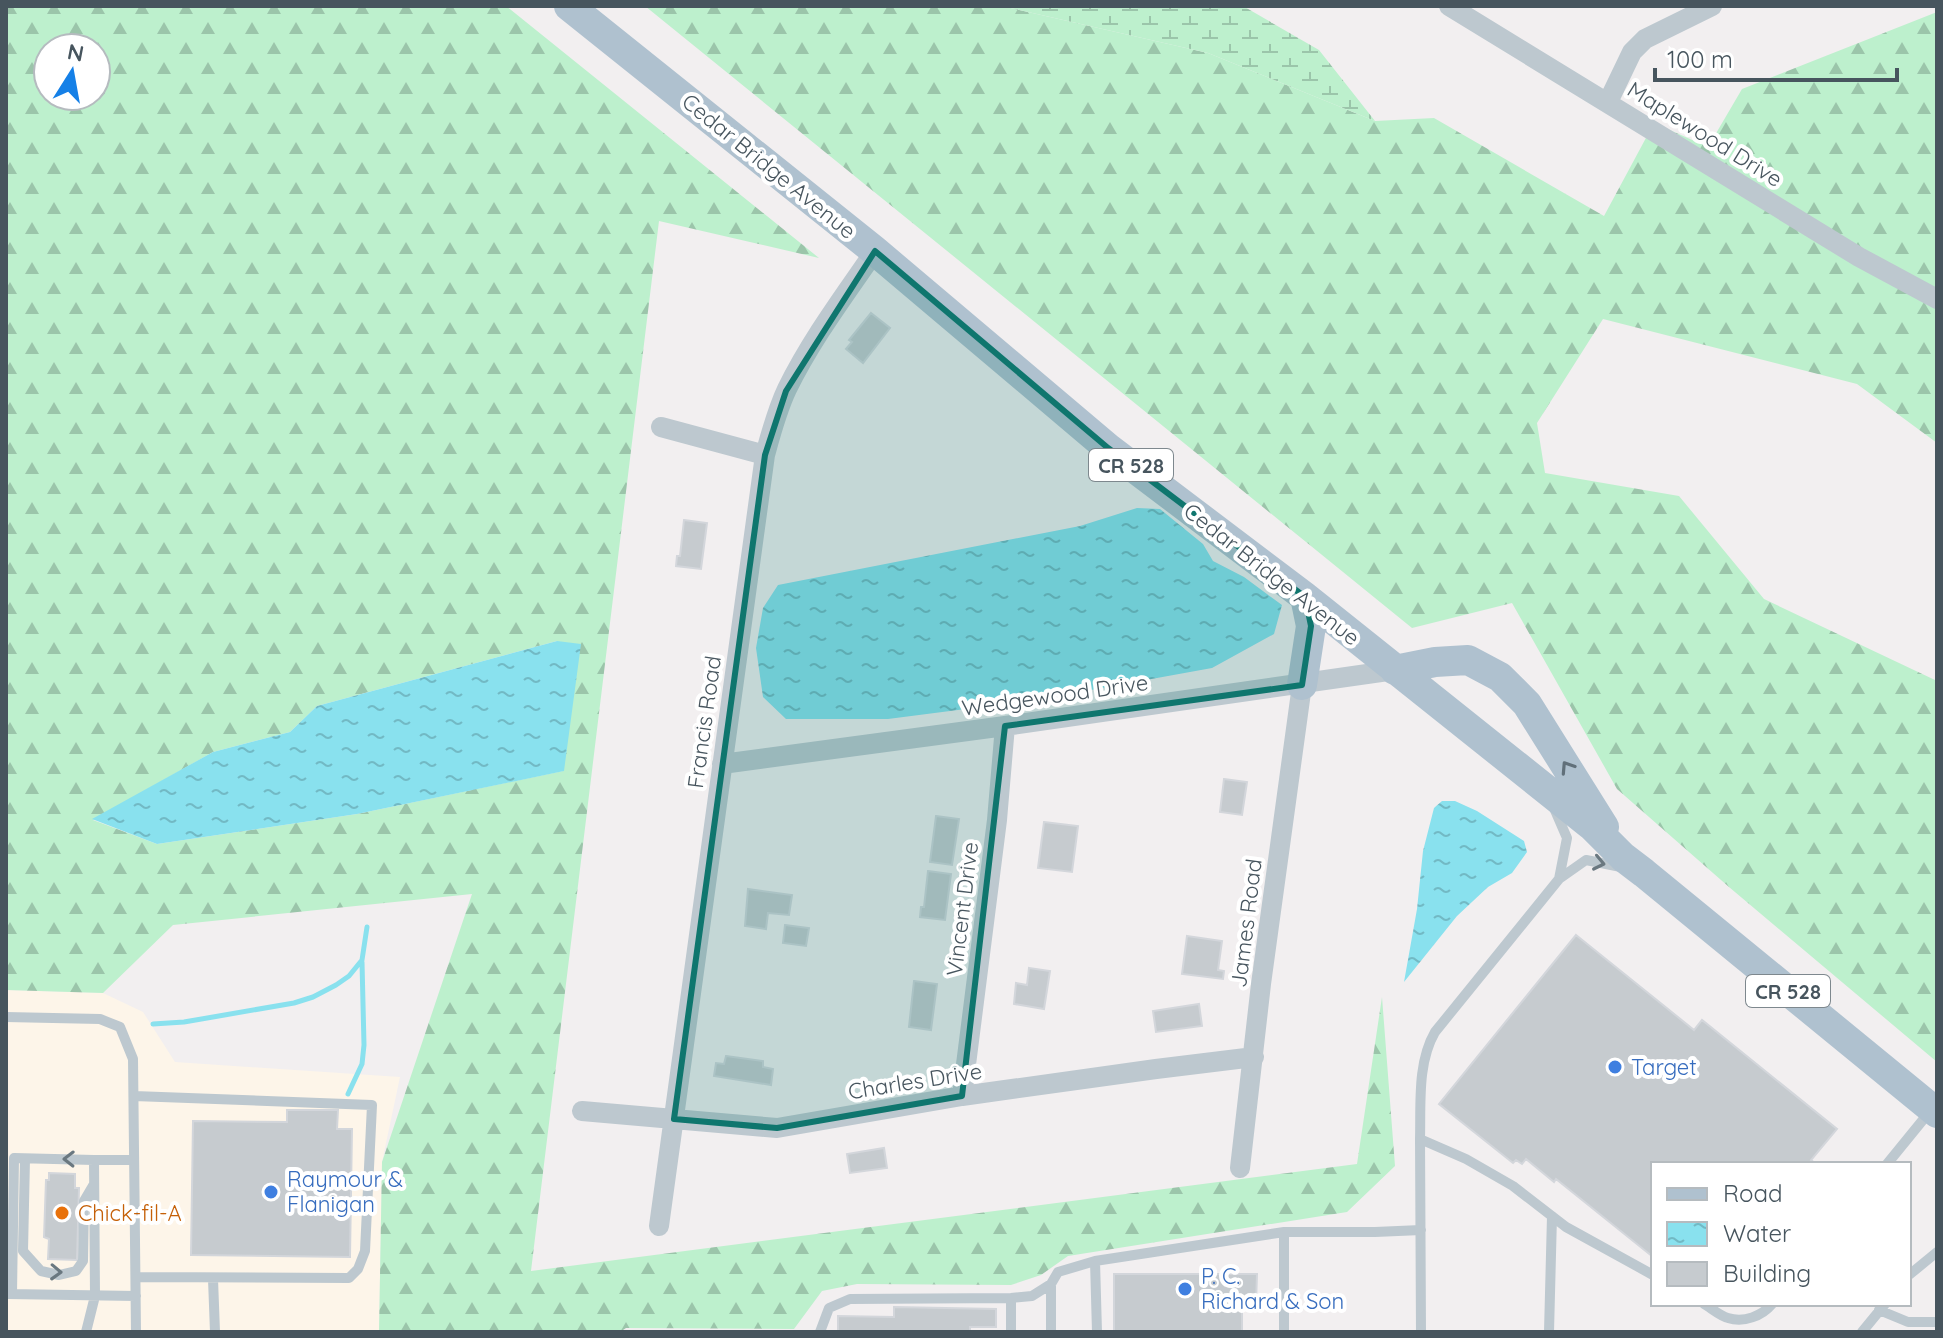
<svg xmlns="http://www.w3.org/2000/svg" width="1943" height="1338" viewBox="0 0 1943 1338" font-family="Quicksand,sans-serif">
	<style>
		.commercial { fill: #fdf5e9 }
		.forest { fill: url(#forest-firs); fill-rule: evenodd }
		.wetland { fill: url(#wetland-marsh) }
		.water { fill: url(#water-ripples) }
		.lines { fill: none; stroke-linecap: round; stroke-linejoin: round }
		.stream { stroke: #89e1ee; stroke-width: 5 }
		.building { fill: #c6cbcf; stroke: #d3d6db; stroke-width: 2 }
		.lane { stroke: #bdc8cf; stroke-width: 10 }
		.street { stroke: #bdc8cf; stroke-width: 20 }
		.primary { stroke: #afc1cf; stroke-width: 30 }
		.oneway { stroke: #61707a }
		.oneway2 { stroke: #6a7880 }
		.marked { fill: #0f766e; fill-opacity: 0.2; stroke: #0f766e; stroke-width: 6; stroke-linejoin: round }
		.shop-dot { fill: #3f7fe0; stroke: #fff; stroke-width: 3 }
		.food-dot { fill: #e8710a; stroke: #fff; stroke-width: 3 }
		.labels { text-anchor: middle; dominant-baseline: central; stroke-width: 8; stroke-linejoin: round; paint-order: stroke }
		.shield { fill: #fff; stroke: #7e888e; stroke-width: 2 }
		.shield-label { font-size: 20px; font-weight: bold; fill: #47555e }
		.street-label { font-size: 22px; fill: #47555e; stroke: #fff }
		.shop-label { font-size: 22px; fill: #366cbe; stroke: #fff; text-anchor: start }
		.food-label { font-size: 22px; fill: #c56008; stroke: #fff; text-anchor: start }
	</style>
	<defs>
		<pattern id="forest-firs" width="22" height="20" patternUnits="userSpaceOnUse" patternTransform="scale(2)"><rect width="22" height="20" fill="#bdf0cd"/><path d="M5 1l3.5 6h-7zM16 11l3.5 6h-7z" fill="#9bc5aa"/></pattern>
		<pattern id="wetland-marsh" width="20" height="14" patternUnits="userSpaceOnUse" patternTransform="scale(2)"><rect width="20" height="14" fill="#bdf0cd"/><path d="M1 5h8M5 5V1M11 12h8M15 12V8" fill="none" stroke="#9bc5aa"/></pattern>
		<pattern id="water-ripples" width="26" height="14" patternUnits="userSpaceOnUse" patternTransform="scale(2)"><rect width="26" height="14" fill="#89e1ee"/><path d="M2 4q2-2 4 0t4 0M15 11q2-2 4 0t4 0" fill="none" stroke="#72b9c4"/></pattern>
	</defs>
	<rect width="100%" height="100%" fill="#f2eff0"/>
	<!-- commercial -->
	<path class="commercial" d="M 6,990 L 103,993 L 143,1012 L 175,1062 L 400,1077 L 382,1162 L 379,1332 L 6,1332 Z"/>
	<!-- forest -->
	<path class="forest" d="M 6,6 L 506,6 L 819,258 L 659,221 L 531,1271 L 1357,1164 L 1382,997 L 1395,1166 L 1347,1212 L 1068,1256 L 1041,1275 L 1011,1285 L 857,1284 L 822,1291 L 794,1329 L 626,1328 L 620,1332 L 379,1332 L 382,1162 L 472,894 L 173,925 L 103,993 L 6,990 ZM 48,48 L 96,48 L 96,96 L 48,96 ZM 557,641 L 570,719 L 563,771 L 357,814 L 157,844 L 93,820 L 213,752 L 290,732 L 317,706 Z
		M 645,6 L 1002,6 L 1208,53 L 1375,121 L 1434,118 L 1604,216 L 1654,123 L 1708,147 L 1742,89 L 1937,12 L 1937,443 L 1857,384 L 1603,319 L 1537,423 L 1545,473 L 1679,496 L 1764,599 L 1935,680 L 1937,691 L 1937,1062 L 1729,887 L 1617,789 L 1512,603 L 1412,628 Z"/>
	<!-- wetland -->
	<path class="wetland" d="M 1002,6 L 1243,6 L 1319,50 L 1375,121 L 1208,53 Z"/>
	<!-- water -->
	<path class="water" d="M 1137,508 L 1160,509 L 1203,544 L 1213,561 L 1244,577 L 1282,605 L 1274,634 L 1212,668 L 1036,700 L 888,719 L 786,719 L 763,697 L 756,648 L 763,608 L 778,585 L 1080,526 Z
		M 557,641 L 581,644 L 564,771 L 357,814 L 157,844 L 92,819 L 213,752 L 290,732 L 317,706 Z
		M 1442,801 L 1455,801 L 1477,811 L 1524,841 L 1527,852 L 1512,873 L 1488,887 L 1457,916 L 1404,982 L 1417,909 L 1423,851 L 1434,808 Z"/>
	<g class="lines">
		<!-- stream -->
		<path class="stream" d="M 153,1024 L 184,1022 L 294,1003 L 313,997 L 336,985 L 349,976 L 362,960 L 367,927
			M 348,1094 L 362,1064 L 364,1045 L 362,962"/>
	</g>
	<!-- building -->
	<path class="building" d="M 871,313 L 890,328 L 863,363 L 846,349 L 852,342 L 849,340 Z
		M 684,520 L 707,523 L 701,569 L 676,566 L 677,556 L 680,556 Z
		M 1224,779 L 1247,782 L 1242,815 L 1220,812 Z
		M 936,816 L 959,819 L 952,865 L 930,862 Z
		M 1044,822 L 1078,826 L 1072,872 L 1038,868 Z
		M 928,871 L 951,874 L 945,920 L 920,917 L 921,907 L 924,907 Z
		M 748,889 L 792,895 L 789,915 L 768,913 L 766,929 L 745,926 Z
		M 785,925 L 809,928 L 806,946 L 783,943 Z
		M 1576,935 L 1694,1030 L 1702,1020 L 1837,1129 L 1811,1160 L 1816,1164 L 1653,1164 L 1653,1257 L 1556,1179 L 1554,1182 L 1526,1159 L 1522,1164 L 1516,1160 L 1513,1163 L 1439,1104 Z
		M 1187,936 L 1222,941 L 1218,970 L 1224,971 L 1223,979 L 1182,974 Z
		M 1029,968 L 1050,971 L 1044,1009 L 1014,1004 L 1016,983 L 1027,985 Z
		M 914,981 L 937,984 L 931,1030 L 909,1027 Z
		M 1199,1004 L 1202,1026 L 1156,1032 L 1153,1011 Z
		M 726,1056 L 763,1061 L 763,1067 L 773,1069 L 771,1085 L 714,1076 L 716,1063 L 724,1064 Z
		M 287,1110 L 338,1110 L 337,1129 L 352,1129 L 350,1257 L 191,1255 L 193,1121 L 287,1122 Z
		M 884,1148 L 887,1168 L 850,1173 L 847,1154 Z
		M 49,1173 L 75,1174 L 75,1188 L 79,1188 L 77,1260 L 48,1259 L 49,1239 L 44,1237 L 46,1180 L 49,1180 Z
		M 1114,1274 L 1257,1274 L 1256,1304 L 1242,1304 L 1242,1332 L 1114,1332 Z
		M 894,1307 L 996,1309 L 996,1327 L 970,1327 L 970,1332 L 838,1332 L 838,1316 L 894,1317 Z"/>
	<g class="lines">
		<!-- lane -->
		<path class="lane" d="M 1554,808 L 1567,838 L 1559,879
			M 1621,867 L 1586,860 L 1559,879 L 1435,1032 C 1417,1063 1421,1105 1420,1139 L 1466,1159 L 1513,1186 L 1566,1227 L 1653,1275
			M 6,1017 L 100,1019 L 120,1027 L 133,1059 L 136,1332
			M 134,1096 L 372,1105 L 365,1251 L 358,1269 L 349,1278 L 136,1277
			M 1420,1139 L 1421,1332
			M 25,1159 L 23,1251 L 41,1271 L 59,1275 L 76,1271 L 83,1261 L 84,1201 L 94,1184
			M 94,1160 L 134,1160
			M 1887,1164 L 1931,1110
			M 1095,1261 L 1097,1332
			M 1909,1275 L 1937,1252
			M 213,1279 L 215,1332
			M 8,1294 L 136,1296
			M 12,1294 L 14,1158 L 94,1160 L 95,1296 L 86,1332
			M 1704,1304 C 1711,1308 1720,1316 1728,1318 C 1744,1323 1762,1316 1772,1304
			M 1879,1310 L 1908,1322 L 1937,1322
			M 820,1332 L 829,1308 L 850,1299 L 1011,1298 L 1032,1296 L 1051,1284
			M 1011,1332 L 1011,1298
			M 1051,1332 L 1051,1284 L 1058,1272 L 1095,1261 L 1284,1232 L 1375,1232 L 1421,1230
			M 1284,1332 L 1284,1232
			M 1549,1332 L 1552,1216
			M 1862,1332 L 1885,1304"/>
		<!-- street -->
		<path class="street" d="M 1449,6 L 1859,257 L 1937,299
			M 1608,102 L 1632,52 L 1645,39 L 1712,6
			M 661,427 L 765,455
			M 722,764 L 1005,726 L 1395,670
			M 962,1096 L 997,820 L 1005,726
			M 582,1111 L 777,1128 L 962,1096 L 1156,1069 L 1254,1057
			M 1240,1168 L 1261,984 L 1302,685
			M 659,1226 L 765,455 C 771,433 777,410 787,389 C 811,340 844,296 875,251"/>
		<!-- primary -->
		<path class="primary" d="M 569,6 L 875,251 L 1108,448 L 1305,597 L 1592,826 L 1623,857 L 1644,873 L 1937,1113
			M 1395,670 L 1435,662 L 1468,660 L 1500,677 L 1527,704 L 1604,827
			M 1302,685 L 1311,626 L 1305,597"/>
	</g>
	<!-- one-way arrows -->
	<defs><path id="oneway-chevron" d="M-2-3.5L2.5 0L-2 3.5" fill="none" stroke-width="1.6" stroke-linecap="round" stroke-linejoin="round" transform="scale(2)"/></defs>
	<use class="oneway" href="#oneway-chevron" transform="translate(1567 767) rotate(-123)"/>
	<g class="oneway2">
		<use href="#oneway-chevron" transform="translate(1599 863) rotate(12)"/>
		<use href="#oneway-chevron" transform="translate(69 1159) rotate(-179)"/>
		<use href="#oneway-chevron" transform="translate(56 1272) rotate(2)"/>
	</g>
	<!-- marked area -->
	<path class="marked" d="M 875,251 L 1108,448 L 1305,597 L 1311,626 L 1302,685 L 1005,726 L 962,1096 L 777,1128 L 674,1119 L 765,455 L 786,391 Z"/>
	<!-- markers -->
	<g class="shop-dot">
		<circle cx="1615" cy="1067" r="8"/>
		<circle cx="271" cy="1192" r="8"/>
		<circle cx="1185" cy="1289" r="8"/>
	</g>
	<circle class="food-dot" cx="62" cy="1213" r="8"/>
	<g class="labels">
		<!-- shield labels -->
		<g class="shield">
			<rect x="1089" y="449" width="84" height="32" rx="6"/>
			<rect x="1746" y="975" width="84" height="32" rx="6"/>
		</g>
		<g class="shield-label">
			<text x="1131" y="465">CR 528</text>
			<text x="1788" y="991">CR 528</text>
		</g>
		<!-- street labels -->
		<g class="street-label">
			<text transform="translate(1705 134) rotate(32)">Maplewood Drive</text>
			<text transform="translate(769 166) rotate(39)">Cedar Bridge Avenue</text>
			<text transform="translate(1272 574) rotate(38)">Cedar Bridge Avenue</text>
			<text transform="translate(1055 695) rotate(-8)">Wedgewood Drive</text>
			<text transform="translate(704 722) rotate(-82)">Francis Road</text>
			<text transform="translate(962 909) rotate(-83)">Vincent Drive</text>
			<text transform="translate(1246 923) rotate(-83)">James Road</text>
			<text transform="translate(915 1081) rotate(-9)">Charles Drive</text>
		</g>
		<!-- shop labels -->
		<g class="shop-label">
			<text x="1631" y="1067">Target</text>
			<text x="287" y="1179">Raymour &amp;<tspan x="287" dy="25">Flanigan</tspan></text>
			<text x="1201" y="1276">P. C.<tspan x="1201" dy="25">Richard &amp; Son</tspan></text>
		</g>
		<!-- food labels -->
		<g class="food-label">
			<text x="78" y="1213">Chick-fil-A</text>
		</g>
	</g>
	<!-- border -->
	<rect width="1943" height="1338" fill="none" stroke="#47555e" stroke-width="16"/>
	<!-- legend -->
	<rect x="1651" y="1162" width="260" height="144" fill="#ffffff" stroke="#b5bbbf" stroke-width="2"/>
	<rect x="1667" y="1188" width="40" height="12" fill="#afc1cf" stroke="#b5bbbf" stroke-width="2"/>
	<text x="1723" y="1202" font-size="24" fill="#47555e">Road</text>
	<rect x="1667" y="1222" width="40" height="24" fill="url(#water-ripples)" stroke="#b5bbbf" stroke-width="2"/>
	<text x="1723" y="1242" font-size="24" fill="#47555e">Water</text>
	<rect x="1667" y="1262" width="40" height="24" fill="#c6cbcf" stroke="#b5bbbf" stroke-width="2"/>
	<text x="1723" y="1282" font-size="24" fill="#47555e">Building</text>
	<!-- north arrow -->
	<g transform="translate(72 72) rotate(11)"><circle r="38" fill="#ffffff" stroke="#b5bbbf" stroke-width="2"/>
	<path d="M0-6L14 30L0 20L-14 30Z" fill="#1580e7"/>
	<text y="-12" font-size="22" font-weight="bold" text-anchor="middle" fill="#47555e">N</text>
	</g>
	<!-- scale -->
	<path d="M1655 68v12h242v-12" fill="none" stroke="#47555e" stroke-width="4"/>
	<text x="1667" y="68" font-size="24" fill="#47555e" stroke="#ffffff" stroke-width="6" paint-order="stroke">100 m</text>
</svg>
